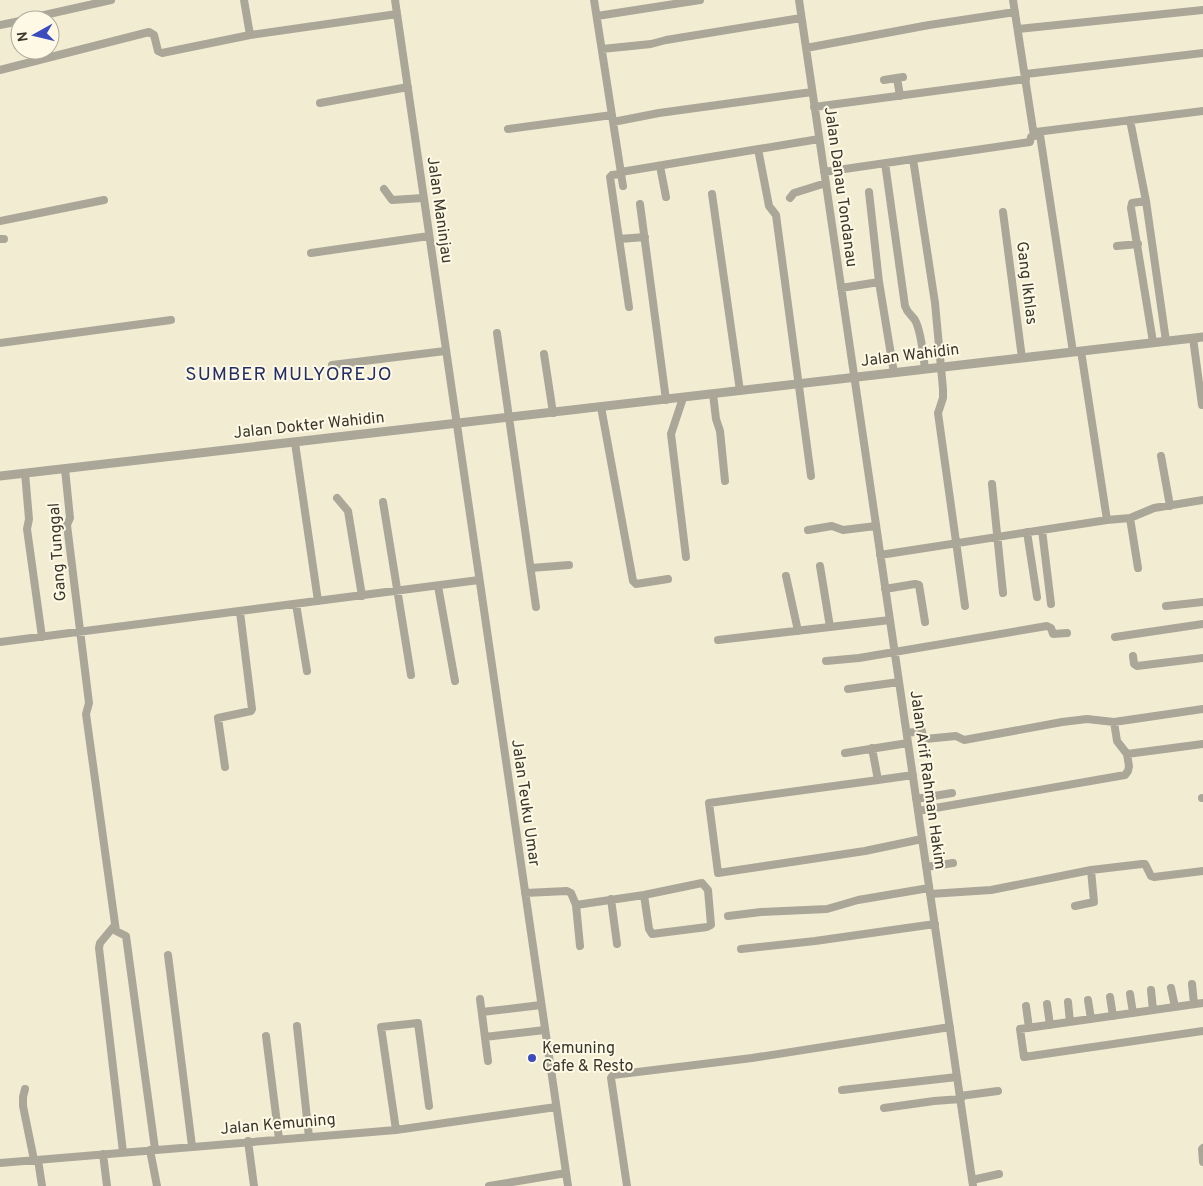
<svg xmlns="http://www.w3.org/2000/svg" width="1203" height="1186" viewBox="0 0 1203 1186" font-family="Overpass,sans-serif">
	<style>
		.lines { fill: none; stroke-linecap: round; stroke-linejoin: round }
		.minor { stroke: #aaa799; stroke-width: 8 }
		.tertiary { stroke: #aaa799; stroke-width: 9 }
		.poi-dot { fill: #3b4cbf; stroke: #fef9e5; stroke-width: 2 }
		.labels { text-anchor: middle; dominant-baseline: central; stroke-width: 4; stroke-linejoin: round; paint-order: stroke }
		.street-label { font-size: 16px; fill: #39372d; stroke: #fef9e5 }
		.poi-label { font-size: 16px; fill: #39372d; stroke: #fef9e5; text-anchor: start }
		.quarter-label { font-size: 19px; letter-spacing: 1px; fill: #232e67; stroke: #fef9e5 }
	</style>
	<rect width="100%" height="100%" fill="#f2ecd3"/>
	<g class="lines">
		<!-- minor -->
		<path class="minor" d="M 244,0 L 250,35
			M 395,0 L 568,1186
			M 594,0 L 623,186
			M 799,0 L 973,1186
			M 1013,0 L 1034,136 L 1040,135 L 1073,352
			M 597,16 L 700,0
			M 22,20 L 111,0
			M 0,25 L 20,21
			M 1018,29 L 1203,10
			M 806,48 L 929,25 L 1015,12
			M 602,49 L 651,44 L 666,40 L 801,18
			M 0,70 L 149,32 L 154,35 L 158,51 L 162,53 L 250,35 L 397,14
			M 1026,74 L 1203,53
			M 897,78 L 900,96
			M 884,80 L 903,77
			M 320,103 L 408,87
			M 814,107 L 1026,79
			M 1130,120 L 1146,201 L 1166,341
			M 613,122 L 659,113 L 812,92
			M 508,129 L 612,115
			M 1036,132 L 1203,111
			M 758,149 L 769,206 L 776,215 L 811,476
			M 913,159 L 935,303 L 943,389 L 943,398 L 938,413 L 965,606
			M 885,163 L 905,306 C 908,315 913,315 916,322 C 922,336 923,354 925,369
			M 660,166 L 666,197
			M 621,172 L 819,139
			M 824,172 L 1030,142 L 1031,137 L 1034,136
			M 621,174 L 612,175 L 610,177 L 629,307
			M 384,189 L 392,200 L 423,198
			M 869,192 L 879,282 L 894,373
			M 712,194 L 740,391
			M 790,198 L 794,193 L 826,183
			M 1146,201 L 1132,203 L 1131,208 L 1153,342
			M 640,204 L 666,400
			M 1003,212 L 1022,358
			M 0,221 L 104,200
			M 0,239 L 4,239
			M 619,239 L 645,237
			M 1117,246 L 1138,244
			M 311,253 L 429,236
			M 841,288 L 879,282
			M 497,333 L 536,607
			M 1193,338 L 1202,405
			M 0,343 L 171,320
			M 1081,351 L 1107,520
			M 544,354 L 553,413
			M 332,365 L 445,351
			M 713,394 L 716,419 L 720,431 L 725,481
			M 683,398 L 671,434 L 686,557
			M 601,407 L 633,581 L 636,584 L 668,579
			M 295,443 L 318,601
			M 1161,456 L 1170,506
			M 65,469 L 70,518 L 67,525 L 89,703 L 86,714 L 116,931 L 126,936 L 155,1149
			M 25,473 L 29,519 L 27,529 L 42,637
			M 992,484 L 1003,593
			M 337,498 L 348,511 L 362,596
			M 383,502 L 411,675
			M 1130,518 L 1138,568
			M 808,530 L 832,526 L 843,530 L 876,526
			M 1042,530 L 1051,604
			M 1027,532 L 1037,597
			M 880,555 L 1107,520 L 1130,518 L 1154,508 L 1203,500
			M 820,566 L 830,627
			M 531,568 L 569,565
			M 786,576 L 798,631
			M 438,586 L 455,681
			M 885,589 L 915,584 L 919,585 L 925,622
			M 296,604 L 307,671
			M 1166,606 L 1203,602
			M 1115,637 L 1203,624
			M 718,640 L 890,620
			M 0,642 L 479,580
			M 1133,656 L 1134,664 L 1137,666 L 1203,658
			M 826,661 L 859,658 L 1047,626 L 1051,628 L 1053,634 L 1067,633
			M 848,689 L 899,682
			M 907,733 L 922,731 L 923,738 L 925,739 L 956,736 L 964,740 L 1062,722 L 1087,719 L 1114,722 L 1203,709
			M 872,748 L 878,780 L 913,775
			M 845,753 L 908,743
			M 1127,754 L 1203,744
			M 225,767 L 218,718 L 251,711 L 252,709 L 240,612
			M 878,780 L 709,803 L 718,873 L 865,851 L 922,839
			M 1202,798 L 1203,798
			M 916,799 L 952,793
			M 918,811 L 1125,775 L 1128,771 L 1129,766 L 1127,754 L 1117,741 L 1114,722
			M 926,867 L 953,863
			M 525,893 L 567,891 L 571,893 L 576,905 L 644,895 L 702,883 L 708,890 L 711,925 L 707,927 L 652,934 L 649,929 L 644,895
			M 930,894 L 991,890 L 1091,870 L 1142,864 L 1145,864 L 1151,876 L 1154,877 L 1203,871
			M 611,899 L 617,944
			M 576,905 L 580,946
			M 1075,906 L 1094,902 L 1091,870
			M 728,916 L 761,912 L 827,909 L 858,900 L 929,888
			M 115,925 L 100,943 L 99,948 L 123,1152
			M 741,949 L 815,941 L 935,924
			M 168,955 L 192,1146
			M 1192,984 L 1194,1004
			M 1171,988 L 1175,1007
			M 1151,990 L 1153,1010
			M 1130,994 L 1133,1013
			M 1110,997 L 1113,1016
			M 480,999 L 488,1061
			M 1088,1000 L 1091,1019
			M 1068,1002 L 1070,1022
			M 1203,1003 L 1020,1029 L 1024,1057 L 1203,1031
			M 1047,1004 L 1050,1025
			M 1026,1006 L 1029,1028
			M 482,1012 L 541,1005
			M 297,1026 L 309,1137
			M 266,1036 L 279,1139
			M 485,1037 L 545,1030
			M 25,1089 L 23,1097 L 23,1106 L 34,1160
			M 842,1090 L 957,1077
			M 960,1096 L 998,1091
			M 884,1108 L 934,1101 L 961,1099
			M 396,1130 L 381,1027 L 418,1023 L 429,1106
			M 248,1141 L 254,1186
			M 1203,1148 L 1202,1149 L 1203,1162
			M 150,1150 L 157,1186
			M 103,1154 L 107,1186
			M 38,1160 L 42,1186
			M 0,1163 L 396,1130 L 556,1107
			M 972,1180 L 999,1174
			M 489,1186 L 566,1173
			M 627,1186 L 611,1078 L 613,1075 L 752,1058 L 950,1027"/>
		<!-- tertiary -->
		<path class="tertiary" d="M 0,476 L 1203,337"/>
	</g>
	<!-- markers -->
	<circle class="poi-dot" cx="532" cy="1058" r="5"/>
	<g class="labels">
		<!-- street labels -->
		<g class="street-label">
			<text transform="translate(840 187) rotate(82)">Jalan Danau Tondanau</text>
			<text transform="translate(439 210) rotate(82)">Jalan Maninjau</text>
			<text transform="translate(1026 283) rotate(83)">Gang Ikhlas</text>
			<text transform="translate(910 356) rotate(-7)">Jalan Wahidin</text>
			<text transform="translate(309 426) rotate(-6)">Jalan Dokter Wahidin</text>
			<text transform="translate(58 552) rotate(-94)">Gang Tunggal</text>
			<text transform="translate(927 780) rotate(82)">Jalan Arif Rahman Hakim</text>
			<text transform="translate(525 803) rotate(82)">Jalan Teuku Umar</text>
			<text transform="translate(278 1125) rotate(-5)">Jalan Kemuning</text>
		</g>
		<!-- poi labels -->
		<g class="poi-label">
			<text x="542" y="1049">Kemuning<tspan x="542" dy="18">Cafe &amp; Resto</tspan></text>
		</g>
		<!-- quarter labels -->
		<g class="quarter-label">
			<text x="289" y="375">SUMBER MULYOREJO</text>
		</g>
	</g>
	<!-- north arrow -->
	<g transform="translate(35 35) rotate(262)"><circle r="24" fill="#fef9e5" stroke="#afab9b"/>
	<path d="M0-4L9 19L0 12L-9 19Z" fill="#3b4cbf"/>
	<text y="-8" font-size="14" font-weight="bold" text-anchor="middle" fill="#39372d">N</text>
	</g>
</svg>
